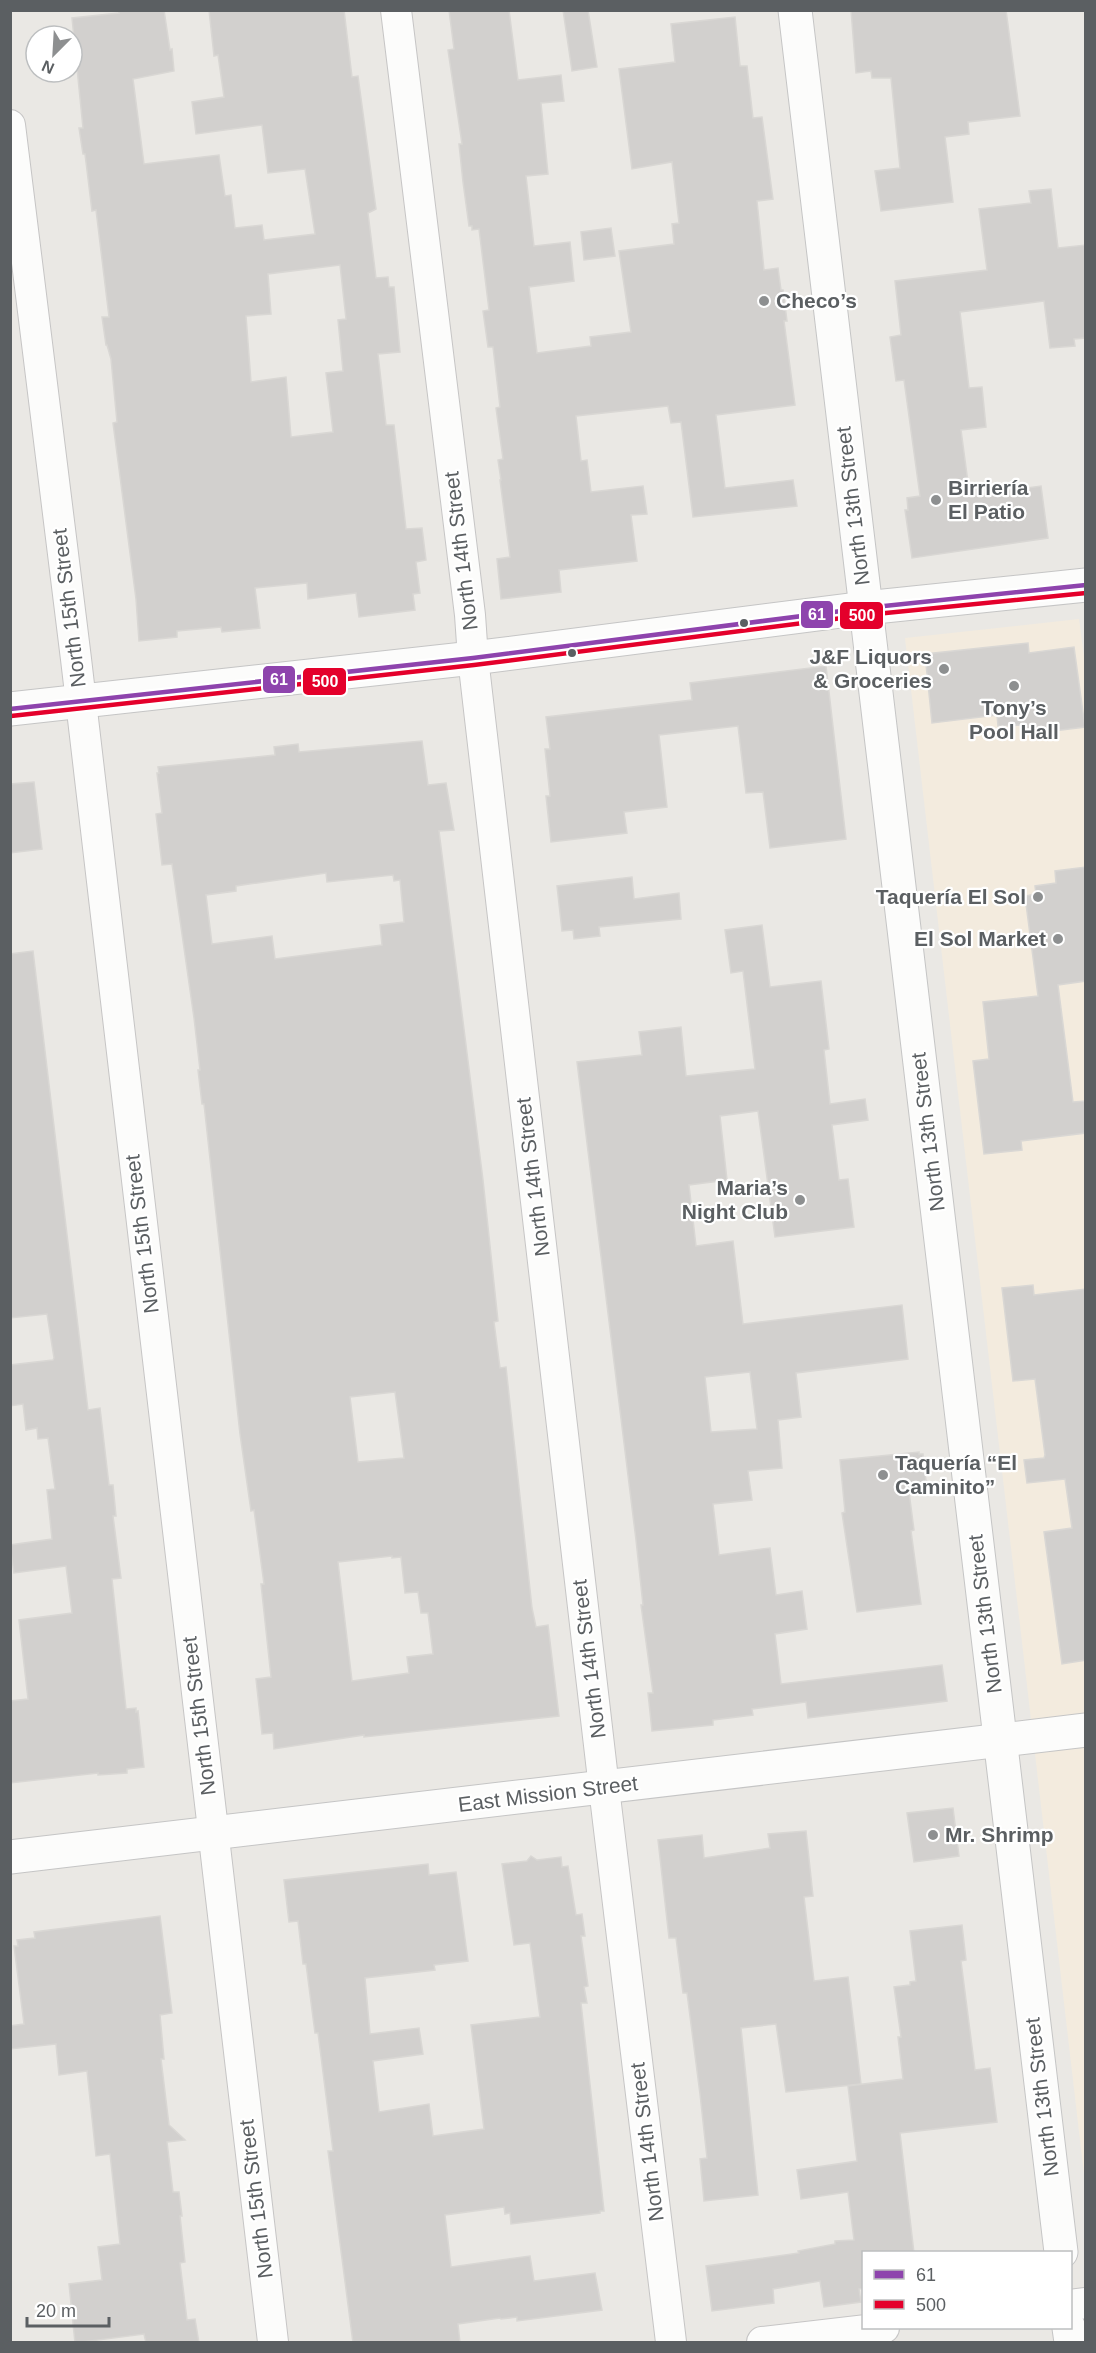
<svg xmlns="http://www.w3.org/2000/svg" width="1096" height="2353" font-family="Helvetica,sans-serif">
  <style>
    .commercial { fill: #f3ebde }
    .building { fill: #d2d0ce; stroke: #d9d7d4; stroke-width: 1.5; fill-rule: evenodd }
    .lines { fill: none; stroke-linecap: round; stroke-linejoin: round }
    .street-casing { stroke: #c6c5c5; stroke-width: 32 }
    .secondary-casing { stroke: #c5c5c5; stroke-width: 35 }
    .street { stroke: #fcfcfb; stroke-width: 30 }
    .secondary { stroke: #fcfcfb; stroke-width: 33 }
    .bus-1-casing { stroke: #fff; stroke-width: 9 }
    .bus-2-casing { stroke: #fff; stroke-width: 9 }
    .bus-1 { stroke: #8e44ad; stroke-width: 4.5 }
    .bus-2 { stroke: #e4002b; stroke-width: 4.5 }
    .poi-dot { fill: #8d8f90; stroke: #fff; stroke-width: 2 }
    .bus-dot { fill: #5b5f62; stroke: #fff; stroke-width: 2 }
    .labels { text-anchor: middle; stroke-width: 4.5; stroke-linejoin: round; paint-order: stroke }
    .poi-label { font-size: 21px; font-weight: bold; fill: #5b5f62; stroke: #fff; text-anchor: start }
    .street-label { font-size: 21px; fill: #5b5f62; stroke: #fff }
    .line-badge { stroke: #fff; stroke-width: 2 }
    .badge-label { font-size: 16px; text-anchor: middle; font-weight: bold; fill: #fff }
  </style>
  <rect width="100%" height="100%" fill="#eae8e4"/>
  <path class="commercial" d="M1079,619L1086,672L1085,2183L905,638Z"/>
  <g class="building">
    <path d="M118,10H164L170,50L172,49L174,71L133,79L144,164L219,155L225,196L231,195L235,228L262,225L264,240L315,234L305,169L268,173L262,125L196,134L192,102L224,97L218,55L214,56L209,10H344L352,77L358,76L376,209L368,213L376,278L388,277L389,287H394L400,352L378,354L386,425H394L406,529L422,528L426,560L416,562L420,593L413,594L415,610L359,617L356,593L308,599L307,583L255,588L260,628L222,632L221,627L177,631V637L139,641L136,599L113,423L117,422L111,359L107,345H106L102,317H109L96,210L92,211L85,154H83L79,128H83L72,18L119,13ZM340,265L346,319L338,320L343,371L326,373L333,432L291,437L286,377L251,382L246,316L271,314L268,274Z"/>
    <path d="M449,10H509L518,80L561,75L564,101L541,103L548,174L526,176L534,246L570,242L574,281L529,287L537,353L591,346L590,337L631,332L619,251L674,244L672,224L679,223L672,162L632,169L619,69L675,62L671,24L735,17L740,66H747L753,118L762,117L773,199L757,201L764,270L778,268L781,290H783L787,321H784L795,405L716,415L725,488L793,480L797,506L693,517L681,422L671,423L668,406L576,416L581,461L587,460L591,492L643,486L647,514L631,515L637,561L559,570L561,592L501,599L497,559L510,557L500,480H501L498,460L503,459L496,408L500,407L493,347H488L483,311L489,310L479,229L472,230V226H469L463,182L459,144H462L448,50L454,49Z"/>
    <path d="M563,10H588L597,67L572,71Z"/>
    <path d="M851,10H1006L1020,116L968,122L969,134L945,137L953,202L881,211L875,171L900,168L891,78H872L871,71L856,73Z"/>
    <path d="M1051,189L1058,248L1086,245V338L1074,339L1075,346L1050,348L1044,301L960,312L969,388L982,387L986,427L961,430L969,490L982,488L983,494L1041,486L1048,538L912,558L905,510H908L907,498L920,496L904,380L896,381L890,337L901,335L895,281L987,270L979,209L1031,203L1029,191Z"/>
    <path d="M611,228L615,256L584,260L581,232Z"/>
    <path d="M1028,643L1029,653L1074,647L1085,727L1022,735L1021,725L998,726L997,715L932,723L925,654Z"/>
    <path d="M826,666L846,839L770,848L763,792L746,793L738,726L659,735L667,807L624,812L627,833L551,842L546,796H550L545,749H550L546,717L692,700L690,683Z"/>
    <path d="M422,741L428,785L446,783L454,830L439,831L483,1180L498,1321L494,1322L500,1368L506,1367L532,1608L536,1627L548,1625L559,1716L364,1737V1735L274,1749L273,1733L262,1734L256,1679L271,1677L261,1584H264L254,1510L251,1511L240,1434L204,1104H202L198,1070H200L194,1018L172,864L162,865L156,814L162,813L157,773H159L158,767L275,755L274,747L298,744L299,752ZM326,873L327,882L393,875L394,881L400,880L404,922L380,925L382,945L275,959L272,936L212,944L206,895L236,891V886ZM395,1392L404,1458L358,1462L350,1397ZM392,1556V1558L401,1557L405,1593L418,1592L421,1613H428L433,1654L407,1657L409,1673L352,1681L338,1562Z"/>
    <path d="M34,782L42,849L10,853V784Z"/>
    <path d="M1086,867V981L1058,985L1073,1102L1086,1101V1133L1021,1141L1022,1150L984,1154L973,1061L989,1059L983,1002L1038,996L1025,896L1036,894L1035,886L1056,883L1055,871Z"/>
    <path d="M632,877L634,899L679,893L681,919L599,927L600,936L574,939L573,930L562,931L557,886Z"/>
    <path d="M762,925L770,987L821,981L829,1049L824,1050L830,1104L865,1099L868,1120L832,1125L839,1180L848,1179L854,1227L775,1237L758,1111L720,1116L727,1180L689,1185L696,1246L733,1241L743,1324L902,1305L908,1359L796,1373L801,1417L778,1420L782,1468L748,1471L752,1500L713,1504L719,1555L770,1548L776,1595L802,1591L807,1629L775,1634L781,1684L942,1665L947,1701L808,1718L806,1702L752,1709L753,1715L713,1720V1725L652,1731L648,1693H653L641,1605H643L636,1540L577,1062L642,1055L639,1032L681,1027L686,1076L755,1069L743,971L731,973L725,930ZM750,1372L757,1429L711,1432L705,1377Z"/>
    <path d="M33,951L88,1410L100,1408L109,1485H113L116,1516H113L121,1578L112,1579L126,1709L136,1708V1712L138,1711L144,1767L127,1769V1773L98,1775V1773L10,1783V1701L28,1699L19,1620L72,1613L66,1566L14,1573L10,1545L52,1539L47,1490L55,1489L48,1438L38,1439L37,1428L26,1430L23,1404L10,1406V1365L53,1360L54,1358L47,1314L10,1318V954Z"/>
    <path d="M1033,1285L1034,1295L1086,1289V1660L1062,1664L1044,1532L1072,1528L1065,1479L1027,1483L1024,1460L1044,1458L1045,1455L1035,1379L1013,1381L1002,1288Z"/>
    <path d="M919,1452V1454H923L927,1490L909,1492L914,1530L911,1531L921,1604L857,1612L842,1513L845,1512L840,1460Z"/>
    <path d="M953,1808L959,1856L914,1862L907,1813Z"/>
    <path d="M806,1831L813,1896L804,1897L814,1981L848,1977L861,2084L786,2092L776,2024L741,2028L758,2195L704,2201L700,2159L707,2158L700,2094L687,1993H683L676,1938H669L658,1840L702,1835L704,1858L770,1848L768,1834Z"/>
    <path d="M531,1856L537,1860L561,1857L562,1867L568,1866L576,1915L582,1914L585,1936H581L588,1986L584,1987L587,2003H581L604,2211H600V2213L511,2224L510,2213L505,2214L504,2207L445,2215L451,2267L530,2256L534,2281L595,2273L602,2310L517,2321V2317L501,2319L500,2318L458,2324L460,2343H353L328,2151H333L318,2033H315L306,1964H303L298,1921L289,1922L284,1880L428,1864L429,1875L456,1872L468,1961L434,1965L435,1970L365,1978L370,2034L419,2028L423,2054L373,2061L379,2112L429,2104L433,2136L484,2129L471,2025L540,2017L530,1943L514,1945L502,1864L527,1861Z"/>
    <path d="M160,1916L172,2013L160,2015L164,2059H161L169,2125L185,2140L167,2142L173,2192H179L182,2216H180L185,2262L180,2263L187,2320L195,2319L199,2343H146L144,2334L75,2343L69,2284L102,2280L98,2247L120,2244L110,2154L96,2156L87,2071L59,2075L56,2044L10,2049V2026L24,2024L14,1946H18L17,1940L35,1938L34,1932Z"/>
    <path d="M962,1925L966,1960L961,1961L975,2070L990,2068L997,2122L900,2133L914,2253H864V2288L859,2289L861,2302L824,2307L820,2281L773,2289L774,2303L712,2311L706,2266L799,2253L798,2251L835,2244V2241L854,2240L848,2192L801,2199L797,2170L857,2161L848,2086L903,2079L898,2037H901L894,1987L910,1985V1982L916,1981L910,1931Z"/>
  </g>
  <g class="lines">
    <g class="street-casing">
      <g id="street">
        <path d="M396,10L470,615L473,658L604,1788L671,2342"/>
        <path d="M10,125L76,659L273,2342"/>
        <path d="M1070,2305L1086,2303"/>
        <path d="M762,2342L884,2328"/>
      </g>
    </g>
    <g class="secondary-casing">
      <g id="secondary">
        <path d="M795,10L1061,2252"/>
        <path d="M10,709L473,658L865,608L1086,585"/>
        <path d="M10,1857L1086,1730"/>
        <path d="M1069,2328L1071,2342"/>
      </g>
    </g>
    <use href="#street" class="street"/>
    <use href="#secondary" class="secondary"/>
    <g class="bus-1-casing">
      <path id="bus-1" d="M10,709L473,658L865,608L1086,585"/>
    </g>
    <g class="bus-2-casing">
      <path id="bus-2" d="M11,716L474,665L866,615L1086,593"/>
    </g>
    <use href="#bus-1" class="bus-1"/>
    <use href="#bus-2" class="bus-2"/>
  </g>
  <g class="poi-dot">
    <circle cx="764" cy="301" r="6"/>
    <circle cx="936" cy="500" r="6"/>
    <circle cx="944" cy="669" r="6"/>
    <circle cx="1014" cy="686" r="6"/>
    <circle cx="1038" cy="897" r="6"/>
    <circle cx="1058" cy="939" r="6"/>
    <circle cx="800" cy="1200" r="6"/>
    <circle cx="883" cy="1475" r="6"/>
    <circle cx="933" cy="1835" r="6"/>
  </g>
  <g class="bus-dot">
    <circle cx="744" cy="623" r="5"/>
    <circle cx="572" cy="653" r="5"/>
  </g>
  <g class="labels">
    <g class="poi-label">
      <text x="776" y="308">Checo’s</text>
      <text x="948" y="495">Birriería<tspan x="948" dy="24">El Patio</tspan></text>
      <text x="932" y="664" text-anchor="end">J&amp;F Liquors<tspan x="932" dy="24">&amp; Groceries</tspan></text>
      <text x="1014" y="715" text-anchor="middle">Tony’s<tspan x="1014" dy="24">Pool Hall</tspan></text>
      <text x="1026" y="904" text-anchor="end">Taquería El Sol</text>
      <text x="1046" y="946" text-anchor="end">El Sol Market</text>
      <text x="788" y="1195" text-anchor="end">Maria’s<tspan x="788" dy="24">Night Club</tspan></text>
      <text x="895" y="1470">Taquería “El<tspan x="895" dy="24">Caminito”</tspan></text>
      <text x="945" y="1842">Mr. Shrimp</text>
    </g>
    <g class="street-label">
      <text transform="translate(853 506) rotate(-97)" y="7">North 13th Street</text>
      <text transform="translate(461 551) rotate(-97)" y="7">North 14th Street</text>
      <text transform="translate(69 608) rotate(-97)" y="7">North 15th Street</text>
      <text transform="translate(928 1132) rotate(-97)" y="7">North 13th Street</text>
      <text transform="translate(533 1177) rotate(-97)" y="7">North 14th Street</text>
      <text transform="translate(142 1234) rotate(-97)" y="7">North 15th Street</text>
      <text transform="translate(985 1614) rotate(-97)" y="7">North 13th Street</text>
      <text transform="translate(589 1659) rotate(-97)" y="7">North 14th Street</text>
      <text transform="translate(199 1716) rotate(-97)" y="7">North 15th Street</text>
      <text transform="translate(548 1794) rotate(-7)" y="7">East Mission Street</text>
      <text transform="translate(1042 2097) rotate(-97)" y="7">North 13th Street</text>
      <text transform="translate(647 2142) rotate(-97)" y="7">North 14th Street</text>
      <text transform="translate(256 2199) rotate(-97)" y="7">North 15th Street</text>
    </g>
  </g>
  <g class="line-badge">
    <rect x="800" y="600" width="34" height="29" rx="6" fill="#8e44ad"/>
    <rect x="839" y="601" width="45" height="29" rx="6" fill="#e4002b"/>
    <rect x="262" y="665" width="34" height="29" rx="6" fill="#8e44ad"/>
    <rect x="302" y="667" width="45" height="29" rx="6" fill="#e4002b"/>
  </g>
  <g class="badge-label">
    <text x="817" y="620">61</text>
    <text x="862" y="621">500</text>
    <text x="279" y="685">61</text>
    <text x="325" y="687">500</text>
  </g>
  <rect width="1096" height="2353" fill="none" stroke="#5b5f62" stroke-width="24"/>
  <rect x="862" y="2251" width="210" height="78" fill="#ffffff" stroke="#bdbfc0" stroke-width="1.5"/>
  <rect x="874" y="2270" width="30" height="9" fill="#8e44ad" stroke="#bdbfc0" stroke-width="1.5"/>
  <text x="916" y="2281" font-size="18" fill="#5b5f62">61</text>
  <rect x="874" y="2300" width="30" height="9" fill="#e4002b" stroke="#bdbfc0" stroke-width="1.5"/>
  <text x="916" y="2311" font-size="18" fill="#5b5f62">500</text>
  <g transform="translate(54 54) rotate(204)"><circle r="28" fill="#ffffff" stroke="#bdbfc0" stroke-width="1.5"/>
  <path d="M0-4.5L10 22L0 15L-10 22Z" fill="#8d8f90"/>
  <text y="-9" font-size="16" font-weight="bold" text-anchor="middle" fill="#5b5f62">N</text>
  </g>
  <path d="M27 2317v9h82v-9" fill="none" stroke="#5b5f62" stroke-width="3"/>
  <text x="36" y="2317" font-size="18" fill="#5b5f62" stroke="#ffffff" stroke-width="4.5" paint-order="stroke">20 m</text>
</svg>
